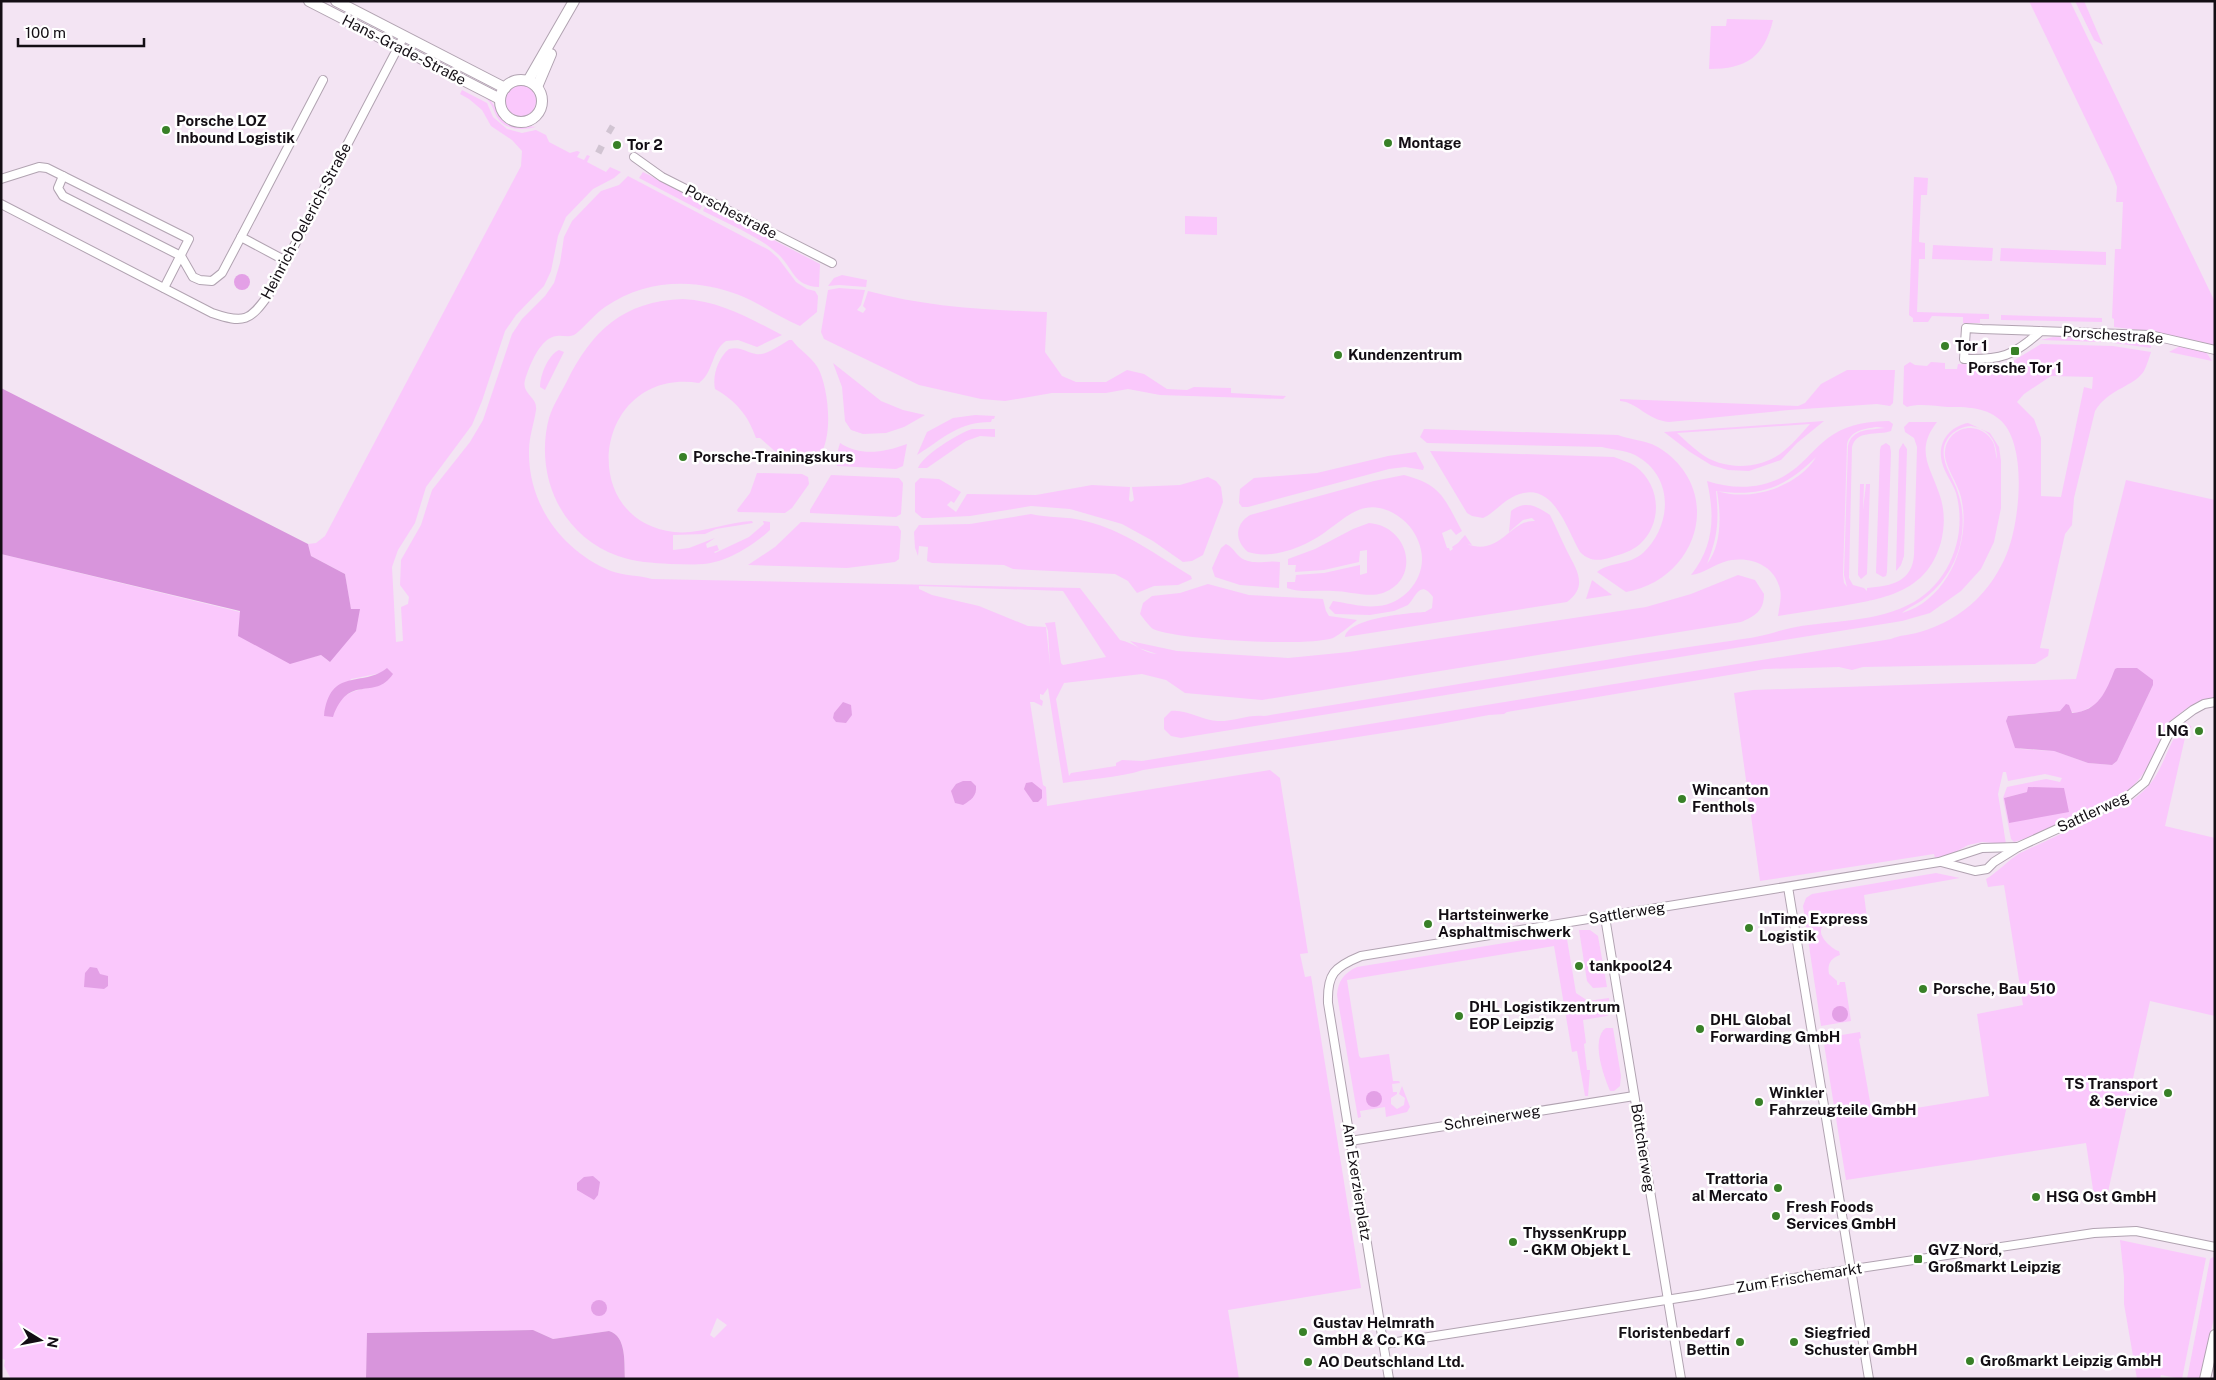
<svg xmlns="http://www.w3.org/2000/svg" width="2216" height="1380" font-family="'Public Sans',sans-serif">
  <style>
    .green { fill: #fac8fc; fill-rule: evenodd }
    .forest { fill: #d895dc }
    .water { fill: #e3a0e6 }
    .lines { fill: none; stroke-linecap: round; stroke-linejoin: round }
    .minor-tunnel { stroke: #d1c4d2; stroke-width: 8; stroke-dasharray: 8 4; stroke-linecap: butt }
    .minor-casing { stroke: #b1a3b1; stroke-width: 10 }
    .tertiary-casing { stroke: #b1a3b1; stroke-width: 12 }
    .minor { stroke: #fff; stroke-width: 8 }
    .tertiary { stroke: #fff; stroke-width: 10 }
    .poi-dot { fill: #388027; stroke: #fff; stroke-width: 2 }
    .labels { text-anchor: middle; stroke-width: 5; stroke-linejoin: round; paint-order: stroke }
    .street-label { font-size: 15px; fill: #130e14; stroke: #fff }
    .poi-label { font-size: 15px; font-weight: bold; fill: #130e14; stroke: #fff; text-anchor: start }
  </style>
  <rect width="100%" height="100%" fill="#f3e4f3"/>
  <g class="green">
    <path d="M2029,1H2070L2215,302V345L2156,332L2114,327V319L2112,318L2115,249H2121L2123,202H2116L2117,187L2113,176Z"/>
    <path d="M2075,1H2084L2103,45L2094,40Z"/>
    <path d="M1727,19L1773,20C1764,57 1747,69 1709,69L1711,26H1726Z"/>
    <circle cx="520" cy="101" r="16"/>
    <path d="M462,90L487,103L493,117L507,129L522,133L536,130L546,135L549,142L570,153L577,151L580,152L577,157L584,160L587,155L590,156L587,162L606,172L610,167L621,172L614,178L593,189L566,217L558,236L551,271L544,286L516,315L505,331L482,401L472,425L426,487L415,523L398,550L392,567L396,642L403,641L401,607L408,604L409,597L400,585L401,560L421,525L432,490L470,442L483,420L512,334L522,319L545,296L554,283L560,263L564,237L572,221L601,191L619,185L628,176L769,250L778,258L796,282L807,289L815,291L818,296L817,312L800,326C779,317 761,304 739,295C695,278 646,279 605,307C595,314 587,324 578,332C570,339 565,335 557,336C540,337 529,367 525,380C521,394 538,397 536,410C534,424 529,436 529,451C528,504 562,551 611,571C624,576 639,575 652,579L1080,588L1120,640C1133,642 1143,653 1157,654L1139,648L1130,641L1177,651L1288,658L1349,652L1646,607L1691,594L1738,575L1755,580L1764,594C1764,611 1755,616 1741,622L1262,700L1185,693L1166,680L1142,674L1064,683L1056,699L1069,776L1071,773L1116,766V763L1122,760L1142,761L1891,639C1899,635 1911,635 1920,632C1941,626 1960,615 1976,600C1989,587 2000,571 2007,553C2020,521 2028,442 1999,419C1985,407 1966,407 1948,407C1936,406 1918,403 1907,407L1903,404L1904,366L1910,362L1915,365L1927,366L1931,362L1945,363V369H1957L1958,364L1990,365L2000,363V367H2010V363L2041,344L2113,346L2151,352C2149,358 2147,365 2144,371C2134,387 2109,388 2095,411L2074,498L2072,525L2065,534L2040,648L2049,649L2048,656L2035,664L1863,667L1852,670L1839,667L1765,669L1507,712L1504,714L1489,715L1435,725L1143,770C1119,778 1088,779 1063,783L1048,688L1043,695L1040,694V699L1043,701L1042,706L1034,702H1030L1043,785L1046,787L1047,806L1270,770L1280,778L1308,953L1300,954L1305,977L1311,976L1361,1288L1228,1310L1239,1379H625C624,1364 627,1336 609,1331L553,1339L533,1330L368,1333L366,1379H11L4,1366L5,1360L1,1358V1268L3,1260H1V554L240,612L290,663L321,655L330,662L351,610L345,574L311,556L308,544L316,543L325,536L521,166L522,151L512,140L491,126L482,110L469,99L460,94ZM2051,376L2093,377L2092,389L2084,387L2061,497L2041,496V438L2034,419L2017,402L2024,394ZM919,586L1063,591L1106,657L1063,665L1061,663L1055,622L1045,623L1048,631L1050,665L1046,627L1028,626L979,606L932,595L919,589ZM381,673L374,687C359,689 349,691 338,702L351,679ZM717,1318L727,1325L714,1338L710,1335Z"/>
    <path d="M485,95C497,104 497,119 511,125C519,128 528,125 536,127C520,131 502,130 495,113C492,106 491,102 484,97Z"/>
    <path d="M643,172L703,203L700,210L639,178Z"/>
    <path d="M1914,177L1928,178L1927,195H1921L1919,242L1925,243V259H1919L1917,312L1989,314V319H1980V323H1963V317L1932,316L1928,322H1913V318L1909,315Z"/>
    <path d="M706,205L820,264L819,287C793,286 794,269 778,254C757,235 728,224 703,211Z"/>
    <path d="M1185,216L1217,217V235L1185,234Z"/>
    <path d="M1933,245L1993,248L1992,261L1932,259Z"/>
    <path d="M2001,248L2106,252V265L2000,261Z"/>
    <path d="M842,275L867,280L866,287L839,285L828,286L834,278Z"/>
    <path d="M839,288L865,290L861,305L857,310L863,313L866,309L863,306L868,291C926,307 987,310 1047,312L1045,352L1062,376L1076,382H1106L1127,370L1144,374L1167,389L1187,390L1194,387L1231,388V393L1286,396L1283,399L1160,395L1128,389L1106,393H1052L1005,401L981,399L919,385L824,339L821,332L828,290Z"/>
    <path d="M683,299C720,301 749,318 782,335L757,347L738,340L726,341C711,351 714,372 699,383C594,367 574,520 674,532C699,535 726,522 752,521L753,523L716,529L705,534L673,535V550L689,548L715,538L706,544L707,548L717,545L719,550L714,552L715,553L749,537L764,524L763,521L770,522V530C754,545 727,562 704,564C693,565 681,564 670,564C653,563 635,562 618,556C561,536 534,475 549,418C553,405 561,393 567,381C592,331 623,301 683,299Z"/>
    <path d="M2001,315L2102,318V322L2001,320Z"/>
    <path d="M2053,337L2101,338V342L2041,340Z"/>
    <path d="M2114,339L2151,340V348L2114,343Z"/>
    <path d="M789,340H792C799,350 811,356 818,368C830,390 837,458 806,466L778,454L760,438H756C748,415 736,401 715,389C712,375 719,357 729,349C741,346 745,352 756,354C766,356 780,345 789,340Z"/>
    <path d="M2180,346L2206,352L2212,361L2169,352Z"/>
    <path d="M559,350L564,352L545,390L540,387C540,375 548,355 559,350Z"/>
    <path d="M833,363L881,401L903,410L925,415L904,427L886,433L863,434L851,430L845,421L842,387Z"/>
    <path d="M1847,370H1895L1893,403L1890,406L1877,404L1789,410L1669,422C1647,420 1637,402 1620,401V399L1798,406L1805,403L1821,384Z"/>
    <path d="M975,415L995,416L994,419H992L991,422C958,422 944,438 917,455L927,432L953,418Z"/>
    <path d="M1824,421L1797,443L1781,460L1749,471L1728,470L1711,465L1690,452L1664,432ZM1810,424C1801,434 1791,446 1780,454C1757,470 1722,470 1700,453C1692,447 1685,440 1677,433Z"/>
    <path d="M1889,421L1893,424L1891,431C1877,436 1857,429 1852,447L1849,578L1853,585L1864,588L1867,591V588C1891,586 1912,582 1914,555L1917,447L1914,438L1905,432L1904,427L1909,422H1937C1915,450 1930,466 1939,493C1945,509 1945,526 1941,542C1927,592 1886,598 1842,606C1820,609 1799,613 1778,616C1779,607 1782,599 1780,589C1774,563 1746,555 1724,562C1713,565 1703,574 1691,575C1714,546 1715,516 1707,481C1738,491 1771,489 1797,467C1810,456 1819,443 1834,434C1850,424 1870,421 1889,421ZM1877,427L1885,428C1871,430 1852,428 1848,446L1844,575L1847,587L1844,583L1843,575L1847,444C1851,430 1864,429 1877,427ZM1816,457C1798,487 1750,502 1717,491C1721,514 1722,545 1707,564C1718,536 1719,521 1716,491C1760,497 1785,488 1816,457Z"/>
    <path d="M1968,423L1990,433L1999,447L2001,461V508L1994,542L1981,569L1961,591L1930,613L1902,621L1181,738L1171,736L1164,729V718L1171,711C1186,709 1201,720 1217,721C1232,722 1249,714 1264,716C1378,698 1492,678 1606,660C1645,653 1684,648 1723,642C1742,639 1762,637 1779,631C1820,619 1869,625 1908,605C1949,585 1968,536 1956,493C1952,481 1942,470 1941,457C1939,439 1952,426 1968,423ZM1971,426C1989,429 1997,441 1997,459C1995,454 1996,445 1991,439C1977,420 1948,427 1945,451C1943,464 1958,483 1961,497C1972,541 1948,600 1902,613C1906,609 1915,605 1921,601C1940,588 1954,568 1960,545C1963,531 1964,515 1960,500C1957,484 1946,471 1944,457C1941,440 1955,427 1971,426Z"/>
    <path d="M972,429H995V437L980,436L966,441L927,468H918C923,455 959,433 972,429Z"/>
    <path d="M1424,429L1618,435C1637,442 1650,439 1668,454C1724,500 1693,581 1626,592L1597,572C1609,562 1630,565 1643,553C1672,526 1675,476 1635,455C1624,450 1613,450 1602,447L1427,443L1420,437Z"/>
    <path d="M840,443C861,457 885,452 907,444L903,466L896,469L837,466L835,460Z"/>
    <path d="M1886,443L1890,446L1891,452L1887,572L1886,576L1883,577L1876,573L1880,450L1881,446Z"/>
    <path d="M1903,443L1907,449L1904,556L1901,565L1896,571L1899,450Z"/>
    <path d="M1430,451L1614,457C1621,460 1629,462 1635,466C1661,485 1663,523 1640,544C1632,551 1622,554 1612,557C1600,561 1590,562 1580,552C1566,528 1552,475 1511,498C1501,503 1494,513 1483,518L1472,516L1467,513Z"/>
    <path d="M1416,452L1424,467L1423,470L1405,467L1389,469L1248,507H1242L1239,503L1240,489L1254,478L1317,473L1388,456Z"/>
    <path d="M757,473L802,474L808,477L809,484L792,508L785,513L738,512L737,510L750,493Z"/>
    <path d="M831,475L899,478L903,483L901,514L896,517L810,513V510Z"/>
    <path d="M1404,475C1442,485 1444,498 1462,531L1456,535L1451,529L1442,533L1447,548H1449L1450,551L1453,549L1452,547L1458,543L1465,535L1472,545L1467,544C1500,557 1511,519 1535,521L1532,518L1523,520L1509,532L1511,511C1525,500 1537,506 1550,515C1556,527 1561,539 1567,551C1576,569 1589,586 1567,602L1345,637C1348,618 1409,613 1425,612L1432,608L1433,597C1420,579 1416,597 1408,605L1394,611L1370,615L1335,614L1329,608L1333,601C1347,603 1364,608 1378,606C1405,604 1427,577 1421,550C1418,536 1410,524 1398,516C1366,495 1348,516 1324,533C1304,547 1272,560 1248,552C1235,541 1234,525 1250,515L1374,481Z"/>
    <path d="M1208,477L1216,481L1221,487L1223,502L1203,555L1192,561L1183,562L1153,541L1122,524L1070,509L1031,506L970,516L929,518H922L915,512V483L920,478L939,479L961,492L954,503L951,501L947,505L956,512L967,494L1036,495L1092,485L1130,487L1129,500L1131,502L1134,500L1132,487L1180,485Z"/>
    <path d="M2126,480L2215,500V698C2153,708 2166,764 2124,793L2027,838L2014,842L2011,839L2003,798L2007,787L2046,779L2060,782L2062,778L2045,774L2008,781L2006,772H2003L1998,794L2006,844L1982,842L1968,845L1952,854L1935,858L1934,854L1760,881L1734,693L1753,690L2076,679ZM2153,685L2117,761L2112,765L2088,763L2054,751L2020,749L2008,716L2060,711L2079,713L2098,703L2108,687ZM2027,792L2009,822L2004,798Z"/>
    <path d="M1860,484H1864L1863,510L1866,484H1870L1867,574L1861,579L1858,575Z"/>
    <path d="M1031,514C1047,518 1067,516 1085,521C1126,531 1156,555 1191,576L1192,579L1178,585L1154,586L1137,593L1128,581L1115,574L1013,569L1004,565L932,563L927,561L928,547L919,546L918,556L915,548L914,532L919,525L970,524Z"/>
    <path d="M801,522L898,526L901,531L899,559L895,562L847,568L748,565L775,547Z"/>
    <path d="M1369,523C1409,526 1422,579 1383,593C1368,598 1349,591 1333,591C1319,590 1299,593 1287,588V582H1295L1296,575L1324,573L1360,565V575L1367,573V550L1360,551L1359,562L1324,570L1295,572L1296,565H1288V559L1315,549L1353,529Z"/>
    <path d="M1226,544C1235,548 1237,559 1248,561C1258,564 1271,560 1280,562L1279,588L1240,585L1215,577L1212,568L1221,548Z"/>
    <path d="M1592,580L1612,595L1586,599Z"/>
    <path d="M1208,584L1249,595L1323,599L1326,611L1329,616L1357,620C1354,623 1335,638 1333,638C1308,647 1177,640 1153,629C1149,626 1144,619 1140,614L1143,603L1152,596L1180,593Z"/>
    <path d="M2186,722L2192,727L2187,729L2165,826L2215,838V1016L2150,1001L2106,1201L2095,1203L2086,1143L1846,1180L1823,1038L1860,1032L1861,1038L1859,1039L1872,1113L1882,1116L1886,1113L1989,1096L1977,1014L2023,1005L2004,885L1988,887L1986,879C1998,872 2007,861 2020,853L2129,802C2142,794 2152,784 2159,770C2168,753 2172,736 2186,722Z"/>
    <path d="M1936,873L1960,878L1864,895L1867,918L1841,921L1835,916L1825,919C1824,923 1821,928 1821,931C1820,938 1833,950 1839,951L1840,955C1831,958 1827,964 1829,974L1837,981V985H1839L1840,982H1845L1851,1021L1821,1026L1803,906L1806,898L1812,894Z"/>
    <path d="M1579,930H1590L1598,936L1607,987L1593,988L1587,981Z"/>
    <path d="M1566,933L1576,993L1588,1001L1609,998L1611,1013L1607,1016L1583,1020L1586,1043L1584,1044L1587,1070H1590L1588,1096H1585L1577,1051L1572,1052L1554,946L1347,980L1359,1056L1361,1058L1389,1054L1393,1081H1399L1400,1083L1392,1084L1393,1092H1397V1094L1391,1098V1104L1397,1109L1404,1105L1405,1098L1399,1094L1402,1086L1410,1107L1407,1112L1386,1117L1385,1107L1360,1111L1361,1117L1358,1118L1337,995C1338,981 1344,973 1357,967Z"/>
    <path d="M1606,1028H1613L1621,1076L1620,1086L1614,1091H1610C1604,1077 1590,1039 1606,1028Z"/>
    <path d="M2120,1240L2206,1258L2182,1379L2161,1375L2160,1379H2137L2124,1304V1277Z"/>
    <path d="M2213,1257L2215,1258V1315L2199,1379H2187L2210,1259Z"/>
  </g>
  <g class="forest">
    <path d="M1,388L308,544L311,556L345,574L351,609H360L356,631L330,662L321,655L290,664L238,636L240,611L1,554Z"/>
    <path d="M533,1330L553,1339L609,1331C627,1336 624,1364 625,1379H366L367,1333Z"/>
  </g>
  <g class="water">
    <circle cx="242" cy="282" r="8"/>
    <path d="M387,668L393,674C374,702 349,672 333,717L324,716C330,666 363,688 387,668Z"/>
    <path d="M2117,668H2137L2153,680V685L2117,761L2112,765L2088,763L2054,751L2015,748L2006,721L2008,716L2060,711L2066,704L2069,705L2072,713C2099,711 2106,691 2115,669Z"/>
    <path d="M843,702L851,705L852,715L846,723L836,722L833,718L834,713Z"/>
    <path d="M963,781H971L976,786C977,796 971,800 963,805L955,803L951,791L956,784Z"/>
    <path d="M1032,782L1042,790V798L1038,802H1033L1024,789L1026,783Z"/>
    <path d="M2028,787L2064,788L2069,812L2009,823L2004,798L2027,792Z"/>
    <path d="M90,967L97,968L100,974L108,976V986L104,989L84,987L85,973Z"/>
    <circle cx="1840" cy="1014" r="8"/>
    <circle cx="1374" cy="1099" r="8"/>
    <path d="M593,1176L600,1182L598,1195L594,1200L577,1190V1183L584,1177Z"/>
    <circle cx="599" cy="1308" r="8"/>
  </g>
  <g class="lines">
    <g class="minor-tunnel">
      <path d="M608,128L613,131"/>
      <path d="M597,148L603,151"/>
    </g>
    <g class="minor-casing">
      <g id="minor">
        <path d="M634,157L662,177L832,263"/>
        <path d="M63,176L58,188L63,196L181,256L193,277L200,280L212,281L222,273L241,237"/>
        <path d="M1,179L39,167L47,168L189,239L164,288"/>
        <path d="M1,204L212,313C244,324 250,321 269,294L404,36"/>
        <path d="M286,261L241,237L323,80"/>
        <path d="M2041,331C2013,356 2002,360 1964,359L1966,328L1982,329L2150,335L2215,350"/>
        <path d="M1941,862L1975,871L1987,869L1994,862L2018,847L2127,797L2145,782L2173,725L2193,710L2204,704L2215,702"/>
        <path d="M1788,887L1869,1379"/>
        <path d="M1605,917L1681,1379"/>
        <path d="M1350,1141L1634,1096"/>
        <path d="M1384,1344L1698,1295L1800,1277L2094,1233L2136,1231L2215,1247"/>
        <path d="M1389,1379L1328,1003C1327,974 1334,967 1361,956L1939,862L1982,848L2018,847"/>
      </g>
    </g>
    <g class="tertiary-casing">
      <g id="tertiary">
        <path d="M309,1L500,99"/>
        <path d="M336,1L505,88"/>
        <circle cx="521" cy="101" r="21"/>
        <path d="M528,81L574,1"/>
        <path d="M537,87L551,54"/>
        <path d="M2205,1379L2215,1335"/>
      </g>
    </g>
    <use href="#minor" class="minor"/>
    <use href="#tertiary" class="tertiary"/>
  </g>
  <g class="poi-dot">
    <circle cx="166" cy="130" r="5"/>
    <circle cx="1388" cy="143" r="5"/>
    <circle cx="617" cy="145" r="5"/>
    <circle cx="1945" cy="346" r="5"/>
    <rect x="2010" y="346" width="10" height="10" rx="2.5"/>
    <circle cx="1338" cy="355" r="5"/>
    <circle cx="683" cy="457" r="5"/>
    <circle cx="2199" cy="731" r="5"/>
    <circle cx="1682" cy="799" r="5"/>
    <circle cx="1428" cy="924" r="5"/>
    <circle cx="1749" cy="928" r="5"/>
    <circle cx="1579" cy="966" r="5"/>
    <circle cx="1923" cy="989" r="5"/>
    <circle cx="1459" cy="1016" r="5"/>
    <circle cx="1700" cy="1029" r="5"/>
    <circle cx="2168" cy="1093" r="5"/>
    <circle cx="1759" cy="1102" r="5"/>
    <circle cx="1778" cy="1188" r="5"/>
    <circle cx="2036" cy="1197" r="5"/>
    <circle cx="1776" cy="1216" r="5"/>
    <circle cx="1513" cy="1242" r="5"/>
    <rect x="1913" y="1254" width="10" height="10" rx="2.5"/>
    <circle cx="1303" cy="1332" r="5"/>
    <circle cx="1740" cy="1342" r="5"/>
    <circle cx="1794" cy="1342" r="5"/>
    <circle cx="1970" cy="1361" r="5"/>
    <circle cx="1308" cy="1362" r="5"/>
  </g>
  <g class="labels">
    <g class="street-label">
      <text transform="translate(404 50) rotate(27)" y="5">Hans-Grade-Straße</text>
      <text transform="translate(731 212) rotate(27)" y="5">Porschestraße</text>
      <text transform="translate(306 221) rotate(-62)" y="5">Heinrich-Oelerich-Straße</text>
      <text transform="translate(2113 335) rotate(4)" y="5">Porschestraße</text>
      <text transform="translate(2093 812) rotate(-25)" y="5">Sattlerweg</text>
      <text transform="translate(1627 913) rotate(-9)" y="5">Sattlerweg</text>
      <text transform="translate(1492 1118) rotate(-9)" y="5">Schreinerweg</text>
      <text transform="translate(1643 1148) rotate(81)" y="5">Böttcherweg</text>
      <text transform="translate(1357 1182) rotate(81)" y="5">Am Exerzierplatz</text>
      <text transform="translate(1799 1278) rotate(-9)" y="5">Zum Frischemarkt</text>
    </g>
    <g class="poi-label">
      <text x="176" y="126">Porsche LOZ<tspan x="176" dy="17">Inbound Logistik</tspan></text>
      <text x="1398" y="148">Montage</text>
      <text x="627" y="150">Tor 2</text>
      <text x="1955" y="351">Tor 1</text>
      <text x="1348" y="360">Kundenzentrum</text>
      <text x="2015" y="373" text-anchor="middle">Porsche Tor 1</text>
      <text x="693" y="462">Porsche-Trainingskurs</text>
      <text x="2189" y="736" text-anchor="end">LNG</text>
      <text x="1692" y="795">Wincanton<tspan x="1692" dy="17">Fenthols</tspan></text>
      <text x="1438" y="920">Hartsteinwerke<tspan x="1438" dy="17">Asphaltmischwerk</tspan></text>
      <text x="1759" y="924">InTime Express<tspan x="1759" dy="17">Logistik</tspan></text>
      <text x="1589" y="971">tankpool24</text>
      <text x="1933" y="994">Porsche, Bau 510</text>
      <text x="1469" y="1012">DHL Logistikzentrum<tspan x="1469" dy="17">EOP Leipzig</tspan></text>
      <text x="1710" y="1025">DHL Global<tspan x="1710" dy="17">Forwarding GmbH</tspan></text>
      <text x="2158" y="1089" text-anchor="end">TS Transport<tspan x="2158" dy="17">&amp; Service</tspan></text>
      <text x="1769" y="1098">Winkler<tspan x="1769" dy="17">Fahrzeugteile GmbH</tspan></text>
      <text x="1768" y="1184" text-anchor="end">Trattoria<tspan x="1768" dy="17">al Mercato</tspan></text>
      <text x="2046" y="1202">HSG Ost GmbH</text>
      <text x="1786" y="1212">Fresh Foods<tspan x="1786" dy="17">Services GmbH</tspan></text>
      <text x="1523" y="1238">ThyssenKrupp<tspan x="1523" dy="17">- GKM Objekt L</tspan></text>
      <text x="1928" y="1255">GVZ Nord,<tspan x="1928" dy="17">Großmarkt Leipzig</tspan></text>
      <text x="1313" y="1328">Gustav Helmrath<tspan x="1313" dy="17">GmbH &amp; Co. KG</tspan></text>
      <text x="1730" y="1338" text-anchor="end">Floristenbedarf<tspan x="1730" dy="17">Bettin</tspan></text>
      <text x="1804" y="1338">Siegfried<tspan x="1804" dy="17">Schuster GmbH</tspan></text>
      <text x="1980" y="1366">Großmarkt Leipzig GmbH</text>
      <text x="1318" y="1367">AO Deutschland Ltd.</text>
    </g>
  </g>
  <rect width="2216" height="1380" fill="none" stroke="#130e14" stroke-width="5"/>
  <g transform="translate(40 1340) rotate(100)" stroke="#ffffff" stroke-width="4" paint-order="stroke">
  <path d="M0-4L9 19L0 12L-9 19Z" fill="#130e14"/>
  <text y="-8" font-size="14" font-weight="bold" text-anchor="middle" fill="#130e14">N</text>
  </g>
  <path d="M18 38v8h126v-8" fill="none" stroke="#130e14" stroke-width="2.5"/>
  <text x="25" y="38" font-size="15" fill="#130e14" stroke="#ffffff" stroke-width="4" paint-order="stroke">100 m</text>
</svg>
